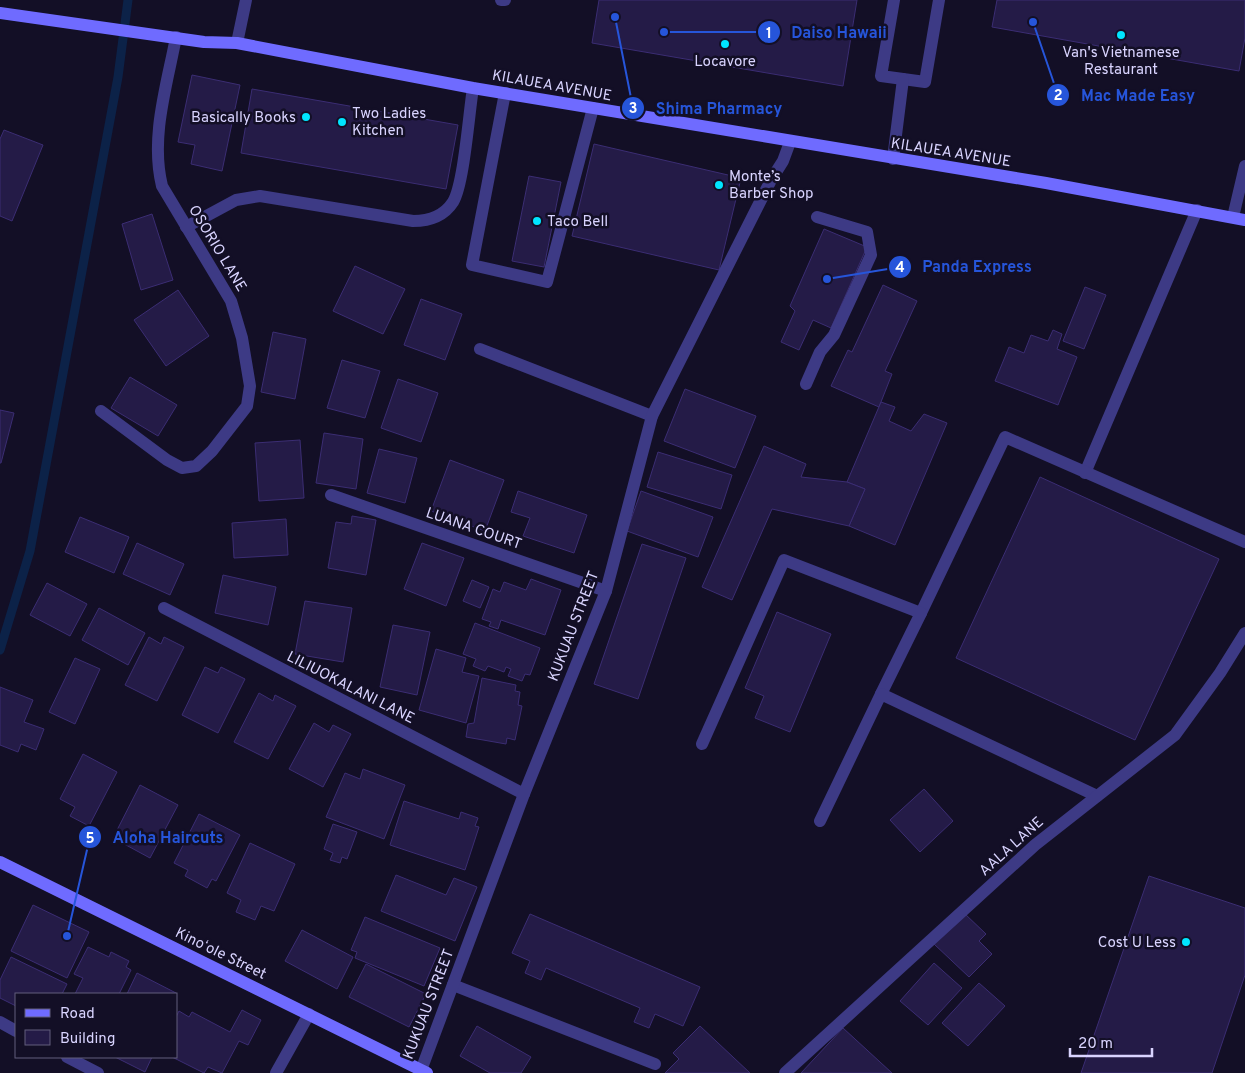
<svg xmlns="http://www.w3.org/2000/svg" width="1245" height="1073" font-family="Overpass,sans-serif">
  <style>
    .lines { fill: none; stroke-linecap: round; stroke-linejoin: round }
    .stream { stroke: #0c2248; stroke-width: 9 }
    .building { fill: #241b47; stroke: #3b2d73 }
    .lane { stroke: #3d3a85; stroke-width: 12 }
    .street { stroke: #3d3a85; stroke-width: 12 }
    .secondary { stroke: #6f6bff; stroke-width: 12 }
    .poi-dot { fill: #00e5ff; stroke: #130f26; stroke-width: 2 }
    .labels { text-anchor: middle; stroke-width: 5; stroke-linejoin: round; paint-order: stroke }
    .poi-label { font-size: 15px; fill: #d9d4ff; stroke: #130f26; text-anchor: start }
    .street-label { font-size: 15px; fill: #d9d4ff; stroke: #130f26 }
    .leader { fill: none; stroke: #2655da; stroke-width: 2 }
    .callout-dot { fill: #2655da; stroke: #130f26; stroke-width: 2 }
    .mark-label { font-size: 15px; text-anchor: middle; font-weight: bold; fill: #fff }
    .callout-label { font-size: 16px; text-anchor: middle; font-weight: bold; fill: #2655da; stroke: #130f26; stroke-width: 5; stroke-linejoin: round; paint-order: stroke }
  </style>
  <rect width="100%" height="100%" fill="#130f26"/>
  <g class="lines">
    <path class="stream" d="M0,650L30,551L118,77L128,0"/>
  </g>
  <g class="building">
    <path d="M599,0H857L843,86L592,43Z"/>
    <path d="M997,0H1245V38L1239,71L992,27Z"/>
    <path d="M192,75L240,85L222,171L191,164L195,145L178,142Z"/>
    <path d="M252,89L458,125L446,189L241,153Z"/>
    <path d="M4,130L43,145L12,221L0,216V139Z"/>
    <path d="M594,144L741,178L719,270L572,236Z"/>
    <path d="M529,176L561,182L544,267L512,261Z"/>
    <path d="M152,214L173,280L141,290L122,224Z"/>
    <path d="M824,229L867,247L831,328L813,320L799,350L781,342L795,311L790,306Z"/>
    <path d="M355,266L405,289L383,334L333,311Z"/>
    <path d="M883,285L917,301L885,371L892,374L879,407L831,386L848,350L852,352Z"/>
    <path d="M1085,287L1106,295L1084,349L1063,341Z"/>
    <path d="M178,290L209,336L166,366L134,320Z"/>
    <path d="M421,299L462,314L445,360L404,345Z"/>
    <path d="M1053,330L1062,334L1057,349L1077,357L1058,405L995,381L1009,347L1024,353L1031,335L1048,341Z"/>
    <path d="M273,332L306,339L295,399L261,392Z"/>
    <path d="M342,360L380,371L365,418L327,408Z"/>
    <path d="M130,377L177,405L158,436L111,408Z"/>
    <path d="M398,379L438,393L421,442L381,428Z"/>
    <path d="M685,389L756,416L735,468L664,441Z"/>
    <path d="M881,402L895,407L889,421L911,431L924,414L947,423L895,545L849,526L865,489L847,482Z"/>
    <path d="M0,410L14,413L1,463H0Z"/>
    <path d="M324,433L363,439L356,489L316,483Z"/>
    <path d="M300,440L304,498L259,501L255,443Z"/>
    <path d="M764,446L806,464L801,477L847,482L865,489L849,526L772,509L732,600L702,587Z"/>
    <path d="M379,449L417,458L405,503L367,493Z"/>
    <path d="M658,452L732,475L721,509L647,487Z"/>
    <path d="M450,460L504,480L485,531L431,511Z"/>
    <path d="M1040,477L1219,559L1135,740L956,658Z"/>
    <path d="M518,491L587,515L574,553L523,536L530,518L511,512Z"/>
    <path d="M641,491L713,517L698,557L627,531Z"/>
    <path d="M352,516L376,520L366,575L328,568L336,522L351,524Z"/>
    <path d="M80,517L129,537L114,573L65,552Z"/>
    <path d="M286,519L288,555L234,558L232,523Z"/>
    <path d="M137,543L184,564L170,595L123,574Z"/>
    <path d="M422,543L464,558L446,606L404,589Z"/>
    <path d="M642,544L686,558L638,699L594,684Z"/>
    <path d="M223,575L276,587L268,625L215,613Z"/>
    <path d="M531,579L561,590L545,635L501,620L498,629L489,626L491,622L482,619L493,589L500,592L504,582L526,590Z"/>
    <path d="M472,580L489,587L480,608L463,601Z"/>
    <path d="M47,583L87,604L70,636L30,615Z"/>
    <path d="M305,601L352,608L343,662L295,654Z"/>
    <path d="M99,608L145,633L128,665L82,640Z"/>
    <path d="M777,612L831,634L790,732L755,718L764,696L745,688Z"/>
    <path d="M475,623L540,648L530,675L525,674L522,681L508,676L511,669L506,667L504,672L488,666L485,671L473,666L476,659L463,654Z"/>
    <path d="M393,625L430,632L417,695L380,687Z"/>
    <path d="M149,637L161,644L164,637L184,647L157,701L125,685Z"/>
    <path d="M436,649L466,658L462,672L479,676L466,723L419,710Z"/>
    <path d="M75,658L100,669L75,724L49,712Z"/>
    <path d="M205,667L218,673L221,667L245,679L218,733L182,715Z"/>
    <path d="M482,678L516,685L515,691L520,692L518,705L522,706L515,740L507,738L506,744L466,737L468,724L474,723Z"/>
    <path d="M0,687L33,700L24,722L44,729L36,750L21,744L18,752L0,745Z"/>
    <path d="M259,693L273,701L275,695L296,706L268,759L234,742Z"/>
    <path d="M314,723L329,732L333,725L351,734L323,787L289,769Z"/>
    <path d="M83,754L117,772L89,826L70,816L75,807L60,799Z"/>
    <path d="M363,769L405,785L384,839L326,817L345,773L360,779Z"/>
    <path d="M140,785L178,805L150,858L113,838Z"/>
    <path d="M924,789L953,821L920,852L890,820Z"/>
    <path d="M404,801L459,819L461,812L478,818L475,826L479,827L465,870L390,845Z"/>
    <path d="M199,814L240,835L216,881L212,879L207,888L185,876L188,870L174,863Z"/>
    <path d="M333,824L357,832L347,859L342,857L340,863L330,860L333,853L324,849Z"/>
    <path d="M250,843L295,864L274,911L261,906L255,920L236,912L241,900L227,893Z"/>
    <path d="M396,875L446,895L454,878L477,887L455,941L381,911Z"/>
    <path d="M1149,876L1245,908V975L1212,1073H1081Z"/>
    <path d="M33,905L89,932L67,978L11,951Z"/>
    <path d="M964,913L986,934L979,941L992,954L969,977L934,944Z"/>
    <path d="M530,914L700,987L683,1026L655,1014L649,1028L634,1022L640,1008L546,968L541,980L525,973L530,961L512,953Z"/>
    <path d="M365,917L440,948L424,986L355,958L357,952L351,950Z"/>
    <path d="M302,930L353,957L337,989L285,961Z"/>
    <path d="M88,947L109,957L111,952L129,961L126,967L131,970L119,994H75L83,978L74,974Z"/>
    <path d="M11,957L67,984L62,994H16V1006L0,998V980Z"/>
    <path d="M934,963L962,988L928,1025L900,1001Z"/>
    <path d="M366,964L426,994L409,1027L349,997Z"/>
    <path d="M137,973L176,993V994H127Z"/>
    <path d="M979,983L1005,1006L968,1046L942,1023Z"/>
    <path d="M242,1010L261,1020L248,1045L239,1041L222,1073L208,1067L204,1073L172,1057H176V1017L179,1011L189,1017L192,1012L230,1032Z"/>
    <path d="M477,1026L531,1057L521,1073H490L460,1056Z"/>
    <path d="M700,1026L750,1073H665L679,1059L673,1053Z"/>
    <path d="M843,1028L892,1073H801Z"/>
    <path d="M115,1057H152L145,1072Z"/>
  </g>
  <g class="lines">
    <g class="lane">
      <path d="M501,0H505"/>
      <path d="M894,0L881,76L925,82L939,0"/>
      <path d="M237,43L246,0"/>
      <path d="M505,93L472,265L547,282L593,108"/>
      <path d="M893,159L903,79"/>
      <path d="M1233,217L1245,166"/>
      <path d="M186,227L236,200L260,196L413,221C429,221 444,216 453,202C464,184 469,112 473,88"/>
      <path d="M480,349L652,416"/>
      <path d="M806,384L820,352L834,335L871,255L867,232L817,217"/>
      <path d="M101,411L167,460L182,468L196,466L212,451L247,406L250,386L242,338L231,301L162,186C150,137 167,85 176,37"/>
      <path d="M1085,473L1197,210"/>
      <path d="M921,613L1005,437L1245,542"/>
      <path d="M702,744L784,560L921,613L881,694"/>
      <path d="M820,821L881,694L1097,796"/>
      <path d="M453,985L655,1064"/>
      <path d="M0,1022L16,1031"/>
      <path d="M67,1057L98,1073"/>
      <path d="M276,1073L309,1014"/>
      <path d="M785,1073L1035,845L1175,735L1220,673L1245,633"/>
    </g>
    <g class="street">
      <path d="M331,495L606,591"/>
      <path d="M164,608L524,794"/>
      <path d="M420,1073L524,794L606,591L652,416L771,180L783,161L790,142"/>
    </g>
    <g class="secondary">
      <path d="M0,13L204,42L237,43L473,88L1046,183L1245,220"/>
      <path d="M0,862L427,1073"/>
    </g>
  </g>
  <g class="poi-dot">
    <circle cx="1121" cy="35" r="5"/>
    <circle cx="725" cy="44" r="5"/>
    <circle cx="306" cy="117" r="5"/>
    <circle cx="342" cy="122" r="5"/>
    <circle cx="719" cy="185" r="5"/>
    <circle cx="537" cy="221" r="5"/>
    <circle cx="1186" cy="942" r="5"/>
  </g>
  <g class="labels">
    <g class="poi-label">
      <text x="1121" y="57" text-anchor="middle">Van's Vietnamese<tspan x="1121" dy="17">Restaurant</tspan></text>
      <text x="725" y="66" text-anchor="middle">Locavore</text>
      <text x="352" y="118">Two Ladies<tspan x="352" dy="17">Kitchen</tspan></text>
      <text x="296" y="122" text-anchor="end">Basically Books</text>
      <text x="729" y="181">Monte’s<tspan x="729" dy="17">Barber Shop</tspan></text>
      <text x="547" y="226">Taco Bell</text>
      <text x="1176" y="947" text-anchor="end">Cost U Less</text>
    </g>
    <g class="street-label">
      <text transform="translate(552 85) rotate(10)" y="5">KILAUEA AVENUE</text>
      <text transform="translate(951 152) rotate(9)" y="5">KILAUEA AVENUE</text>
      <text transform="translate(218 248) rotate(59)" y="5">OSORIO LANE</text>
      <text transform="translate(474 528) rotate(19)" y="5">LUANA COURT</text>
      <text transform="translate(573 626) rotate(-69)" y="5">KUKUAU STREET</text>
      <text transform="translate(351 687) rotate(27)" y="5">LILIUOKALANI LANE</text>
      <text transform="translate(1011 846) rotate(-42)" y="5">AALA LANE</text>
      <text transform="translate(221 953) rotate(26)" y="5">Kinoʻole Street</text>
      <text transform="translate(428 1004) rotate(-69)" y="5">KUKUAU STREET</text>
    </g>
  </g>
  <path class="leader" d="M664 32L769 32M1033 22L1058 95M615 17L633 108M827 279L900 267M67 936L90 837"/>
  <g class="callout-dot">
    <circle cx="664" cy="32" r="5"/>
    <circle cx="1033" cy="22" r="5"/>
    <circle cx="615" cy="17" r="5"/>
    <circle cx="827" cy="279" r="5"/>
    <circle cx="67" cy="936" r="5"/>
    <circle cx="769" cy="32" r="12"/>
    <circle cx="1058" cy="95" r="12"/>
    <circle cx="633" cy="108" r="12"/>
    <circle cx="900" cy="267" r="12"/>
    <circle cx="90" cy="837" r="12"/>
  </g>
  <g class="mark-label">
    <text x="769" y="38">1</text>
    <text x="1058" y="100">2</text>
    <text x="633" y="113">3</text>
    <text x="900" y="272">4</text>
    <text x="90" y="843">5</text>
  </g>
  <g class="callout-label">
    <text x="839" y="38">Daiso Hawaii</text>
    <text x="1138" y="101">Mac Made Easy</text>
    <text x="719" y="114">Shima Pharmacy</text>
    <text x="977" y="272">Panda Express</text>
    <text x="168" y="843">Aloha Haircuts</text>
  </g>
  <rect x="15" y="993" width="162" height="65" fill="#130f26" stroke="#625e7d"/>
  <rect x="25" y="1009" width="25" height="8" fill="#6f6bff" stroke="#625e7d"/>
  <text x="60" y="1018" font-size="15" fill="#d9d4ff">Road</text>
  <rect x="25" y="1030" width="25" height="15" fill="#241b47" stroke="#625e7d"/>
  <text x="60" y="1043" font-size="15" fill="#d9d4ff">Building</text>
  <path d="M1070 1048v8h82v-8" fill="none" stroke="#d9d4ff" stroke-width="2.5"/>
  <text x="1078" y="1048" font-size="15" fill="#d9d4ff" stroke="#130f26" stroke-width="4" paint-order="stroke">20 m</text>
</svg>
